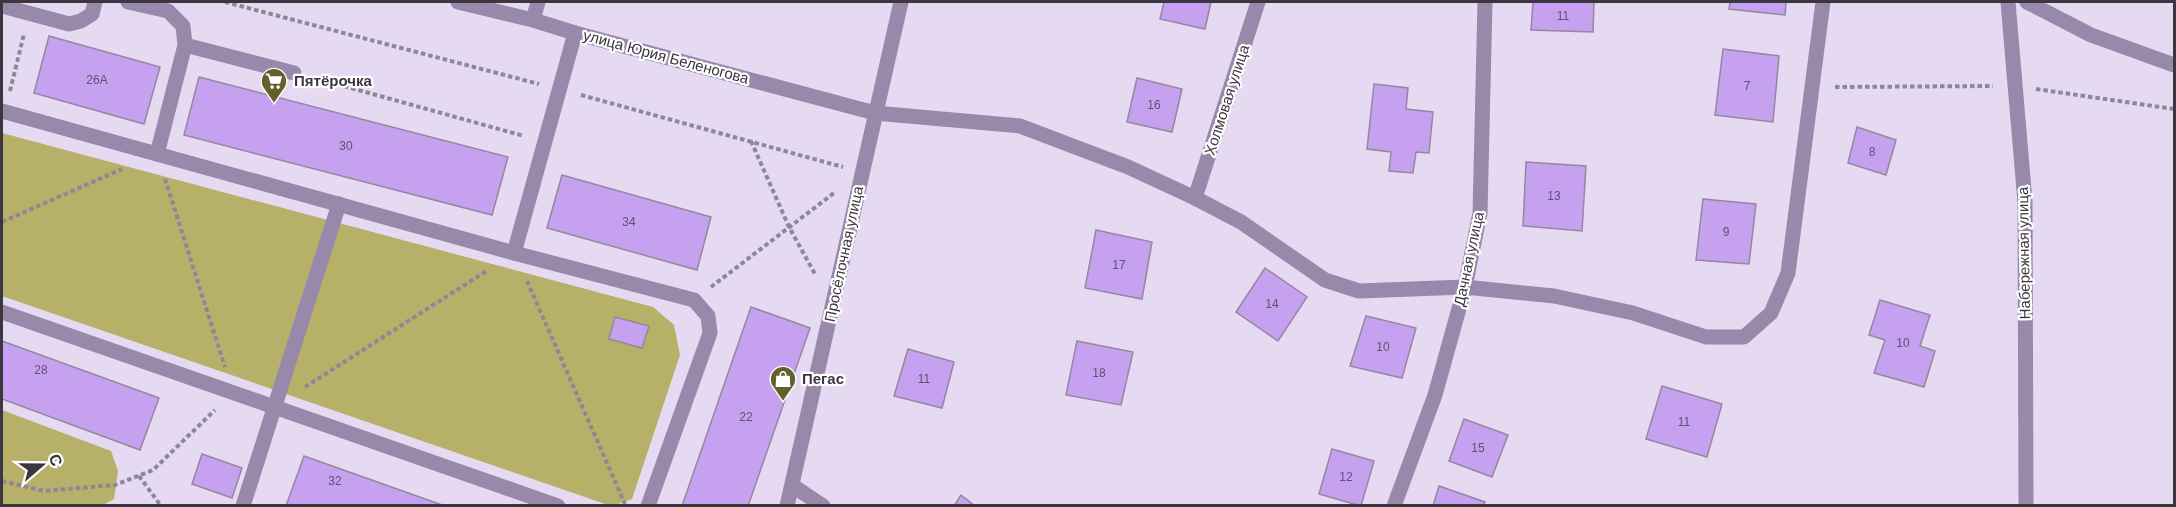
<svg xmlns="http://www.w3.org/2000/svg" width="2176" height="507" font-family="Helvetica,sans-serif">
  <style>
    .green { fill: #b6b069 }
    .building { fill: #c6a1f0; stroke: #92889f; stroke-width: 1.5 }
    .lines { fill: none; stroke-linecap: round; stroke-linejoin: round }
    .path { stroke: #8e8798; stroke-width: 4; stroke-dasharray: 4.5 3; stroke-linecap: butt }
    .minor { stroke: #9889ab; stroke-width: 15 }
    .labels { text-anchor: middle; stroke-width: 4.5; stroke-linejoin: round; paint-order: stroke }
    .number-label { font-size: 12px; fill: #5e526d }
    .street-label { font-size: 15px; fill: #3b3741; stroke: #fff }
    .poi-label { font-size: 15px; font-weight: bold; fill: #3b3741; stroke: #fff; text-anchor: start }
  </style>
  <rect width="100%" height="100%" fill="#e5daf2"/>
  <g class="green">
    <path d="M2,133L653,307L674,325L680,355L632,499L615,505H608L2,296Z"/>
    <path d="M2,410L111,451L118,471L114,499L103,505H2Z"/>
  </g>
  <g class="building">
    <path d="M1164,2H1211L1205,29L1160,19Z"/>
    <path d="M1533,2H1594L1593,32L1531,30Z"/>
    <path d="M1730,2H1786L1785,15L1729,9Z"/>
    <path d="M49,36L160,67L144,124L34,93Z"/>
    <path d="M1723,49L1779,56L1773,122L1715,115Z"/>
    <path d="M199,77L508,157L492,215L184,135Z"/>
    <path d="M1137,78L1182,89L1172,132L1127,122Z"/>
    <path d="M1374,84L1408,88L1406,109L1433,112L1429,153L1416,152L1413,173L1389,171L1391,152L1367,149Z"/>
    <path d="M1857,127L1896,140L1886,175L1848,163Z"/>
    <path d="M1526,162L1586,166L1582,231L1523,226Z"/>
    <path d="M562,175L711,217L697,270L547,228Z"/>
    <path d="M1703,199L1756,204L1749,264L1696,260Z"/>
    <path d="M1096,230L1152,242L1142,299L1085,288Z"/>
    <path d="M1265,268L1307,297L1278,341L1236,312Z"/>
    <path d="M1880,300L1930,315L1920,346L1935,351L1924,387L1874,373L1885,340L1869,335Z"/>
    <path d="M751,307L810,328L748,506H682Z"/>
    <path d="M1366,316L1416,328L1402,378L1350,366Z"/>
    <path d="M615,317L649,326L642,348L609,339Z"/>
    <path d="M2,341L159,398L140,450L2,399Z"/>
    <path d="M1077,341L1133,352L1121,405L1066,395Z"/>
    <path d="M908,349L954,362L942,408L894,396Z"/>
    <path d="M1662,386L1722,404L1707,457L1646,439Z"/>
    <path d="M1464,419L1508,435L1492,477L1449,461Z"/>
    <path d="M1332,449L1374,461L1361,506L1319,494Z"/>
    <path d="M202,454L242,468L232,498L192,484Z"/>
    <path d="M304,456L445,506H286Z"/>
    <path d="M1439,486L1485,502L1483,506H1433Z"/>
    <path d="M961,495L975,506H954Z"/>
  </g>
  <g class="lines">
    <g class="path">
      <path d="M225,2L539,84"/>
      <path d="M315,78L524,136"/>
      <path d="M1835,87L1993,86"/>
      <path d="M2036,89L2174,109"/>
      <path d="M10,91L24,34"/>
      <path d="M581,95L843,167"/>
      <path d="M751,141L789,227L815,274"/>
      <path d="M165,179L225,367"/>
      <path d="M2,222L122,169"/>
      <path d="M527,281L625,504"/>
      <path d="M711,287L834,193"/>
      <path d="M305,387L488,270"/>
      <path d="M139,476L161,506"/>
      <path d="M2,481L44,491L115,485L153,470L215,410"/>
    </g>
    <g class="minor">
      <path d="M128,2L168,11L183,26L185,45L157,154"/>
      <path d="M458,2L533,20L575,33L875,113L1020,126L1128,167L1195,198L1241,222L1325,280L1359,291L1465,287L1554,296L1633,313L1706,337H1744L1771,313L1788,273L1823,2"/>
      <path d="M2008,2L2025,202L2026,506"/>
      <path d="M2027,2L2091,35L2174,65"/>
      <path d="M2,6L69,24L81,21L92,14L95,2"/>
      <path d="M533,20L538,2"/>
      <path d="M185,45L294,73"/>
      <path d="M2,111L514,253L694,300L708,316L710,333L648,506"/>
      <path d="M1195,198L1258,2"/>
      <path d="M514,253L575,33"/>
      <path d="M2,312L558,506"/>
      <path d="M793,486L823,506"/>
      <path d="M243,506L339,204"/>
      <path d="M787,506L901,2"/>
      <path d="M1394,506L1435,395L1465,287L1480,213L1485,2"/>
    </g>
  </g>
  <defs>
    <g id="supermarket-pin" transform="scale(1.35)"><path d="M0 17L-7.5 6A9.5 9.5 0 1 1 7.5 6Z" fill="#64602c" stroke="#fff"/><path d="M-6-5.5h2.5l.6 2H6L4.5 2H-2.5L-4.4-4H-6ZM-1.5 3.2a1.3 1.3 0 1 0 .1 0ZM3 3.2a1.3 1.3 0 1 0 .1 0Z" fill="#fff"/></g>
    <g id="shop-pin" transform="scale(1.35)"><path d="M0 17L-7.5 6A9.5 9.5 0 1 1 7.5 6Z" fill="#64602c" stroke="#fff"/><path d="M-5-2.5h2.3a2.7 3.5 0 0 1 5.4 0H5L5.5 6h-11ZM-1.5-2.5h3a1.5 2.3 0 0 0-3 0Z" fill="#fff"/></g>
  </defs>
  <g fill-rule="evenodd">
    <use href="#supermarket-pin" x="274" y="81"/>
    <use href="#shop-pin" x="783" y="379"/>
  </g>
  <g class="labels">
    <g class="number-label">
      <text x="1563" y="20">11</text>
      <text x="97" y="84">26А</text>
      <text x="1747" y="90">7</text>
      <text x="1154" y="109">16</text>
      <text x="346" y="150">30</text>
      <text x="1872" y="156">8</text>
      <text x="1554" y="200">13</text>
      <text x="629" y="226">34</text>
      <text x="1726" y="236">9</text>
      <text x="1119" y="269">17</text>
      <text x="1272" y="308">14</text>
      <text x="1903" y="347">10</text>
      <text x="1383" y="351">10</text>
      <text x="41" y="374">28</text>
      <text x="1099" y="377">18</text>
      <text x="924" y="383">11</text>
      <text x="746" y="421">22</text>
      <text x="1684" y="426">11</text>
      <text x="1478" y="452">15</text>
      <text x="1346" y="481">12</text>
      <text x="335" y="485">32</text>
    </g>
    <g class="street-label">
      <text transform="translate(666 57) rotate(15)" y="5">улица Юрия Беленогова</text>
      <text transform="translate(1227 100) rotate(-72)" y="5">Холмовая улица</text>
      <text transform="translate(2024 253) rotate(-91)" y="5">Набережная улица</text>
      <text transform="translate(844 254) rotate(-78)" y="5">Просёлочная улица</text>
      <text transform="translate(1469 259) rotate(-78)" y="5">Дачная улица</text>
    </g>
    <g class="poi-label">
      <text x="294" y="86">Пятёрочка</text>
      <text x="802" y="384">Пегас</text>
    </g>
  </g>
  <rect width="2176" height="507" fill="none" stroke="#3b3741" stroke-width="6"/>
  <g transform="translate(42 465) rotate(70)" stroke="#ffffff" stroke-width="4.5" paint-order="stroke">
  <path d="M0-4.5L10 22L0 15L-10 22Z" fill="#3b3741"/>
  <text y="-9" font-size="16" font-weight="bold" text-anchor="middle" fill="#3b3741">С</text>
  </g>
</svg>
